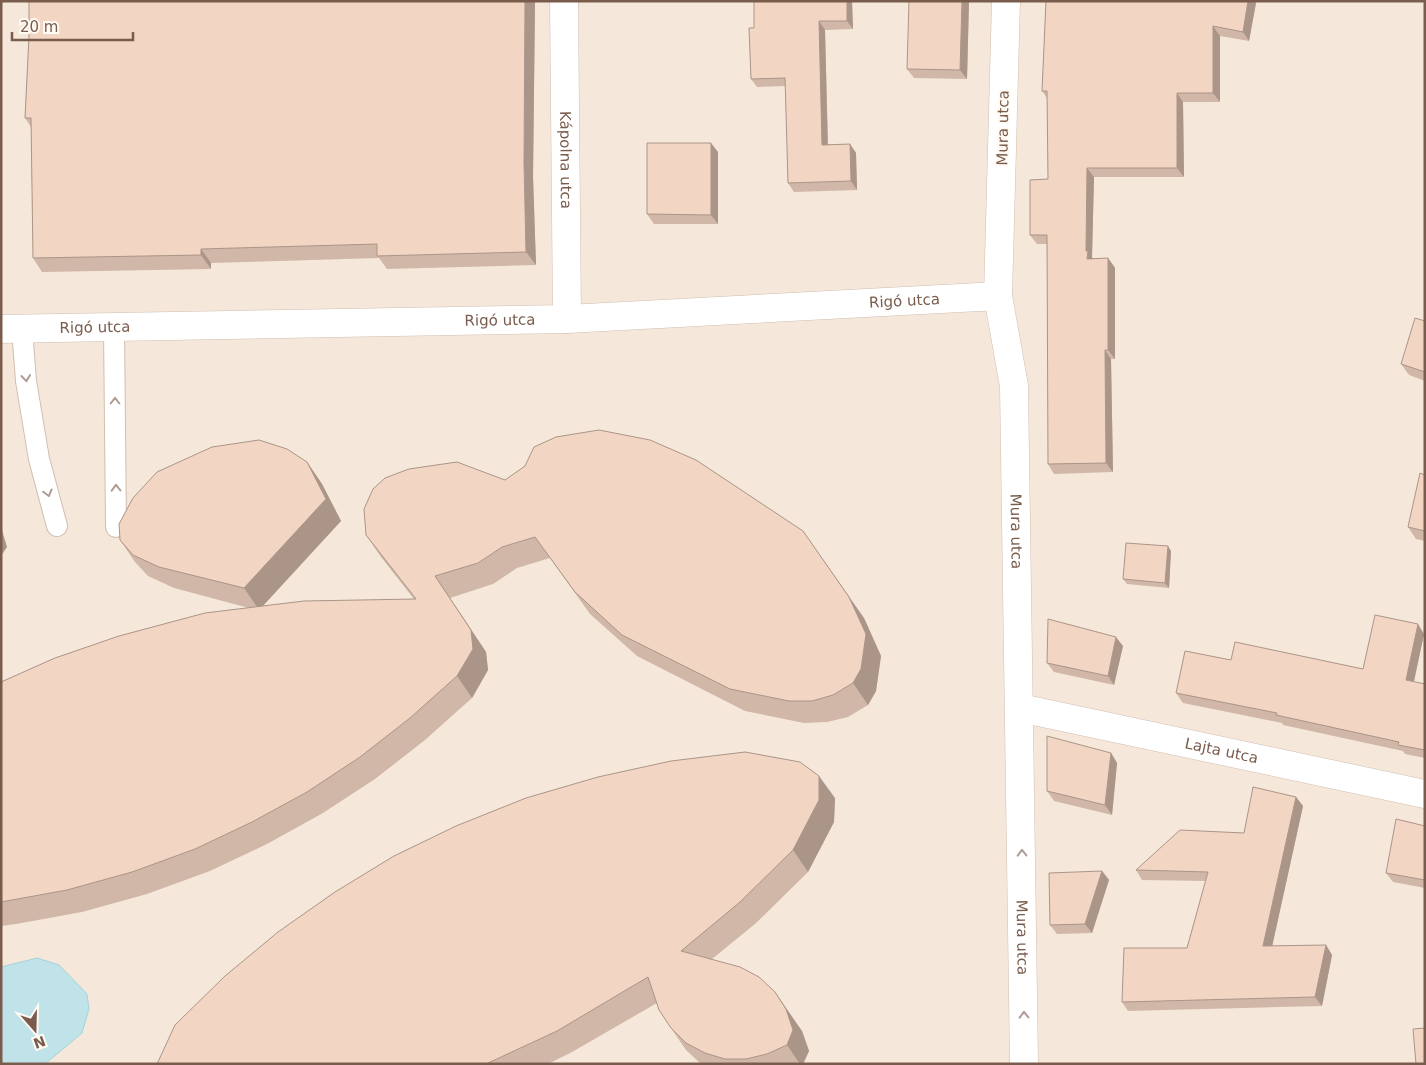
<svg xmlns="http://www.w3.org/2000/svg" width="1426" height="1065" font-family="'DejaVu Sans',sans-serif">
  <style>
    .residential { fill: #f5e8da }
    .water { fill: #bfe3e8; stroke: #a5d3da }
    .lines { fill: none; stroke-linecap: round; stroke-linejoin: round }
    .service-casing { stroke: #d1beb0; stroke-width: 22 }
    .minor-casing { stroke: #d1beb0; stroke-width: 29 }
    .service { stroke: #fff; stroke-width: 20 }
    .minor { stroke: #fff; stroke-width: 28 }
    .wall { fill: #d1b7a8 }
    .shaded-wall { fill: #aa9588 }
    .building { fill: #f3d5c3; stroke: #aa9588 }
    .oneway { stroke: #af9d94 }
    .labels { text-anchor: middle; stroke-width: 4; stroke-linejoin: round; paint-order: stroke }
    .street-label { font-size: 15px; fill: #7a5c4d; stroke: #fffaf3 }
  </style>
  <rect width="100%" height="100%" fill="#fdf6ec"/>
  <rect class="residential" x="1" y="1" width="1424" height="1063"/>
  <path class="water" d="M37,958L59,965L87,994L89,1009L82,1033L45,1064H1V967Z"/>
  <g class="lines">
    <g class="service-casing">
      <g id="service">
        <path d="M114,327L116,527"/>
        <path d="M22,329L26,381L39,459L57,526"/>
      </g>
    </g>
    <g class="minor-casing">
      <g id="minor">
        <path id="s1" d="M564,1L567,319"/>
        <path id="s2" d="M1006,1L998,296L1014,386L1024,1064"/>
        <path id="s3" d="M1,329L567,319L998,296"/>
        <path id="s4" d="M1020,708L1425,794"/>
      </g>
    </g>
    <use href="#service" class="service"/>
    <use href="#minor" class="minor"/>
  </g>
  <g class="wall">
    <path d="M29,1H535L533,177L536,265L387,269L379,258L211,263V269L42,272L33,258L31,127L25,118L29,36Z"/>
    <path d="M754,1H852L853,29L825,30L828,145L850,144L856,153L857,190L794,192L788,183L786,86L757,87L751,79L754,28Z"/>
    <path d="M969,1L967,79L914,78L907,69Z"/>
    <path d="M1046,1H1254L1256,3L1249,41L1220,36V102H1183L1184,177H1094L1092,257L1093,259L1108,258L1115,268V359H1111L1113,472L1054,474L1048,464L1047,244H1037L1030,235L1048,179L1047,98L1042,91Z"/>
    <path d="M718,152V224H654L647,214Z"/>
    <path d="M1425,321V381L1409,375L1401,364Z"/>
    <path d="M307,462L322,484L341,521L263,606L414,599L381,557L366,535L373,489L864,618L881,656L876,691L868,705L848,717L827,722L804,723L745,711L637,656L590,614L550,558L517,568L493,584L450,598L486,652L488,670L472,698L425,740L375,779L323,813L267,844L210,871L147,894L82,912L16,924L1,926V682L249,608L174,588L148,576L135,562L120,540Z"/>
    <path d="M1425,475V541L1416,539L1408,527Z"/>
    <path d="M1171,551L1169,588L1127,584L1123,579Z"/>
    <path d="M1424,634L1414,682L1425,684V758L1405,754L1403,751L1283,725L1282,723L1183,703L1176,693L1231,660L1363,669Z"/>
    <path d="M1123,646L1114,685L1054,672L1047,663Z"/>
    <path d="M1111,753L1117,763L1112,815L1054,801L1047,791Z"/>
    <path d="M1296,797L1303,806L1272,946L1326,945L1332,955L1322,1006L1128,1011L1122,1002L1187,948L1206,881L1142,880L1136,870L1244,833Z"/>
    <path d="M835,798L834,822L808,872L755,924L712,959L802,1031L809,1051L803,1064H701L686,1050L671,1028L657,1003L572,1052L548,1064H157Z"/>
    <path d="M1425,826V888L1393,882L1386,873Z"/>
    <path d="M1102,871L1109,880L1092,933L1057,934L1050,925Z"/>
  </g>
  <g class="shaded-wall">
    <path d="M525,1H535L533,177L536,265L526,252L524,163Z"/>
    <path d="M847,1H852L853,29L847,21Z"/>
    <path d="M962,1H969L967,79L960,70Z"/>
    <path d="M1248,1H1254L1256,3L1249,41L1243,32Z"/>
    <path d="M819,21L825,30L828,153L822,145Z"/>
    <path d="M1213,26L1220,36V102L1213,93Z"/>
    <path d="M1177,93L1183,102L1184,177L1177,168Z"/>
    <path d="M711,143L718,152V224L711,215Z"/>
    <path d="M850,144L856,153L857,190L851,181Z"/>
    <path d="M1087,168L1094,177L1092,257L1094,260L1087,259L1086,251Z"/>
    <path d="M201,249L211,263V269L201,255Z"/>
    <path d="M1108,258L1115,268V359L1108,350Z"/>
    <path d="M1105,350L1111,359L1113,472L1106,463Z"/>
    <path d="M307,462L322,484L341,521L259,610L244,588Z"/>
    <path d="M1,527L7,547L1,556Z"/>
    <path d="M803,531L864,618L881,656L876,691L868,705L853,683Z"/>
    <path d="M1168,546L1171,551L1169,588L1165,583Z"/>
    <path d="M435,576L450,598L486,652L488,670L472,698L457,676Z"/>
    <path d="M1418,624L1424,634L1412,690L1406,680Z"/>
    <path d="M1116,637L1123,646L1114,685L1108,676Z"/>
    <path d="M1111,753L1117,763L1112,815L1105,805Z"/>
    <path d="M819,776L835,798L834,822L808,872L793,850Z"/>
    <path d="M1296,797L1303,806L1270,956L1263,946Z"/>
    <path d="M1102,871L1109,880L1092,933L1085,924Z"/>
    <path d="M1326,945L1332,955L1322,1006L1315,997Z"/>
    <path d="M775,992L802,1031L809,1051L803,1064H800L787,1045Z"/>
  </g>
  <g class="building">
    <path d="M29,1H525L524,163L526,252L377,256V244L201,249V255L33,258L31,118H25L29,36Z"/>
    <path d="M754,1H847V21H819L822,145L850,144L851,181L788,183L785,78L751,79L749,28H754Z"/>
    <path d="M909,1H962L960,70L907,69Z"/>
    <path d="M1046,1H1248L1243,32L1213,26V93H1177V168H1087L1086,251H1088L1087,259L1108,258V350H1105L1106,463L1048,464L1047,235H1030V180L1048,179L1047,91H1042Z"/>
    <path d="M647,143H711V215L647,214Z"/>
    <path d="M1415,318L1425,321V372L1401,364Z"/>
    <path d="M599,430L650,440L696,460L803,531L849,597L866,634L861,669L853,683L833,695L812,701H789L730,689L622,635L575,592L535,537L502,547L478,563L435,576L471,630L473,649L457,676L410,718L360,757L307,792L252,822L195,849L132,872L67,890L1,902V682L55,658L119,636L205,613L304,601L416,599L366,535L364,509L373,489L385,478L409,469L457,462L505,480L525,466L534,447L556,437Z"/>
    <path d="M259,440L287,449L307,462L326,499L244,588L159,567L133,555L120,540L119,524L133,498L157,472L212,447Z"/>
    <path d="M1420,473L1425,475V531L1408,527Z"/>
    <path d="M1126,543L1168,546L1165,583L1123,579Z"/>
    <path d="M1375,615L1418,624L1406,680L1425,684V750L1398,745L1399,742L1276,715L1277,713L1176,693L1185,651L1231,660L1235,642L1363,669Z"/>
    <path d="M1048,619L1116,637L1108,676L1047,663Z"/>
    <path d="M1047,736L1111,753L1105,805L1047,791Z"/>
    <path d="M745,752L800,762L819,776V800L793,850L740,902L681,951L740,967L759,977L775,992L786,1009L793,1030L787,1045L767,1054L746,1059H725L705,1053L686,1043L671,1028L659,1010L648,977L557,1031L486,1064H157L175,1025L225,976L278,932L335,892L394,856L456,826L526,798L598,777L671,761Z"/>
    <path d="M1253,787L1296,797L1263,946L1326,945L1315,997L1122,1002L1124,948H1187L1208,872L1136,870L1180,830L1244,833Z"/>
    <path d="M1396,819L1425,826V880L1386,873Z"/>
    <path d="M1102,871L1085,924L1050,925L1049,873Z"/>
    <path d="M1425,1028V1064H1416L1413,1029Z"/>
  </g>
  <defs><path id="oneway-chevron" d="M-2-3.5L2.5 0L-2 3.5" fill="none" stroke-width="1.6" stroke-linecap="round" stroke-linejoin="round" transform="scale(1.25)"/></defs>
  <g class="oneway">
    <use href="#oneway-chevron" transform="translate(26 378) rotate(84)"/>
    <use href="#oneway-chevron" transform="translate(115 401) rotate(-90)"/>
    <use href="#oneway-chevron" transform="translate(116 488) rotate(-91)"/>
    <use href="#oneway-chevron" transform="translate(48 493) rotate(75)"/>
    <use href="#oneway-chevron" transform="translate(1022 853) rotate(-91)"/>
    <use href="#oneway-chevron" transform="translate(1024 1015) rotate(-91)"/>
  </g>
  <g class="labels">
    <g class="street-label">
      <text transform="translate(1003 128) rotate(-89)" y="5">Mura utca</text>
      <text dy="5" stroke="none"><textPath href="#s1" startOffset="159">Kápolna utca</textPath></text>
      <text dy="5" stroke="none"><textPath href="#s3" startOffset="904">Rigó utca</textPath></text>
      <text dy="5" stroke="none"><textPath href="#s3" startOffset="499">Rigó utca</textPath></text>
      <text dy="5" stroke="none"><textPath href="#s3" startOffset="94">Rigó utca</textPath></text>
      <text dy="5" stroke="none"><textPath href="#s2" startOffset="532">Mura utca</textPath></text>
      <text dy="5" stroke="none"><textPath href="#s4" startOffset="206">Lajta utca</textPath></text>
      <text dy="5" stroke="none"><textPath href="#s2" startOffset="938">Mura utca</textPath></text>
    </g>
  </g>
  <rect width="1426" height="1065" fill="none" stroke="#7a5c4d" stroke-width="5"/>
  <g transform="translate(35 1030) rotate(160)" stroke="#fffaf3" stroke-width="4" paint-order="stroke">
  <path d="M0-4L9 19L0 12L-9 19Z" fill="#7a5c4d"/>
  <text y="-8" font-size="14" font-weight="bold" text-anchor="middle" fill="#7a5c4d">N</text>
  </g>
  <path d="M12 32v8h121v-8" fill="none" stroke="#7a5c4d" stroke-width="2.5"/>
  <text x="20" y="32" font-size="15" fill="#7a5c4d" stroke="#fffaf3" stroke-width="4" paint-order="stroke">20 m</text>
</svg>
